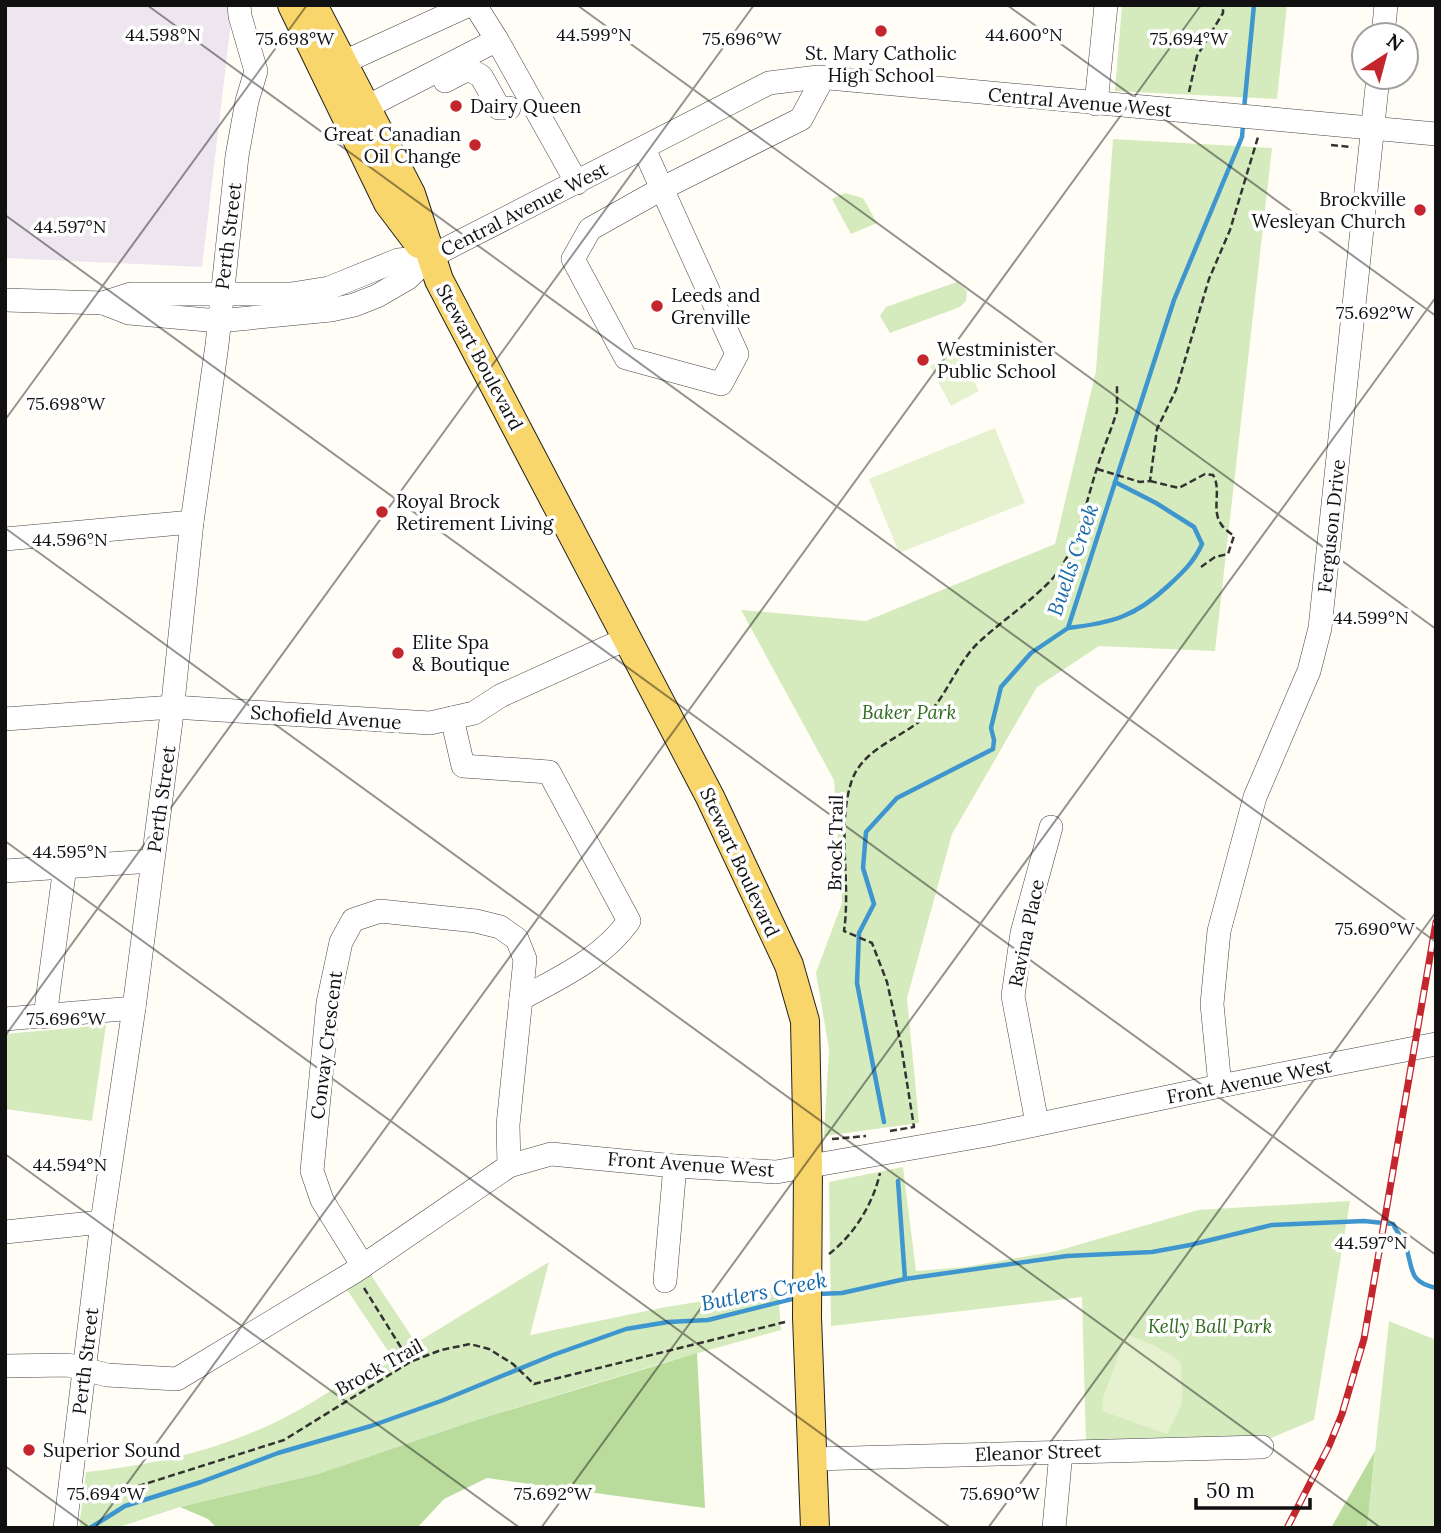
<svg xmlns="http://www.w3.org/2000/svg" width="1441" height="1533" font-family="Lora,serif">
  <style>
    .industrial { fill: #eee6ef }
    .green { fill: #d5ebbd }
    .forest { fill: #b9dc9c }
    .pitch { fill: #e6f2cf }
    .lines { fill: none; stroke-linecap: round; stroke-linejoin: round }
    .stream { stroke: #3f96cf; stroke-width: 4.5 }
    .minor-casing { stroke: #444; stroke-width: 24 }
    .major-casing { stroke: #222; stroke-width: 30 }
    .path { stroke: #333; stroke-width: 2.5; stroke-dasharray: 7 3.5; stroke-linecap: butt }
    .minor { stroke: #fff; stroke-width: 23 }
    .major { stroke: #f9d66b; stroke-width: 28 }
    .rail-casing { stroke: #c4262e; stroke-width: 7 }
    .rail { stroke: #fff; stroke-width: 4.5; stroke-dasharray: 13; stroke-linecap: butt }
    .ticks { fill: none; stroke: #111; stroke-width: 2; stroke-opacity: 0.45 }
    .poi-dot { fill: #c4262e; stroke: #fff; stroke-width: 2.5 }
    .labels { text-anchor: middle; stroke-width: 7; stroke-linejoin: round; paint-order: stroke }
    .poi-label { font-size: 19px; fill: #111; stroke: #fff; text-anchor: start }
    .street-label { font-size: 19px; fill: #111; stroke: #fff }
    .park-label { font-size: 19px; font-style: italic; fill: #2f6b1f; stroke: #fff }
    .water-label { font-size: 21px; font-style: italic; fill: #1768a6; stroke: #fff }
    .ticks-label { font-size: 18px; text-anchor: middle; fill: #111; stroke: #fff; stroke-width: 7; stroke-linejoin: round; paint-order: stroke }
  </style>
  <rect width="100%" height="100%" fill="#fffdf5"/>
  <path class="industrial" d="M5,5H233L202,267L5,258Z"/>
  <g class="green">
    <path d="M1122,5H1287L1277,99L1115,91Z"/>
    <path d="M1113,139L1272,148L1215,651L1099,646L1037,687L952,834L907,998L919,1123L824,1136L829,1049L816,973L842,903L834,780L741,610L866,621L1055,544L1096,371Z"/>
    <path d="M845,193L863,198L877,223L851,234L832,199Z"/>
    <path d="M957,282L967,291L966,301L960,307L890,333L880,316L886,307Z"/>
    <path d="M106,1025L92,1121L5,1109V1034Z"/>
    <path d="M903,1167L916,1271L965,1267L1057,1251L1198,1210L1350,1201L1314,1420L1271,1438L1086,1442L1082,1297L831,1326L829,1182Z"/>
    <path d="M549,1262L530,1335L666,1307L778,1289L781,1330L662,1363L470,1422L318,1474L180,1507L116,1528H79L86,1472C153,1465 219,1450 280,1420C318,1401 354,1375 390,1354L347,1290L371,1275L416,1343Z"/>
    <path d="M1389,1321L1436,1340V1528H1367Z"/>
  </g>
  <g class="forest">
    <path d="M697,1353L705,1508L487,1478L444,1499L417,1528H217L208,1519L180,1507L318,1474L470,1422Z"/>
    <path d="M1375,1451L1367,1528H1331Z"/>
  </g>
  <g class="pitch">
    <path d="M957,351L979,391L951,406L930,366Z"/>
    <path d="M995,428L1025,503L899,553L869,479Z"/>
    <path d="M1126,1334L1154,1345L1181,1362L1182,1404L1167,1434L1102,1411L1103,1398Z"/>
  </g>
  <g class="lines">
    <g class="stream">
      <path d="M1244,109L1254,5"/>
      <path d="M1068,628C1111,623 1135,617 1168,586C1182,573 1194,562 1202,544L1194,527L1156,503L1115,482"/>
      <path d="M884,1122L857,983L859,933L874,904L863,868L866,832L897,798L993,749L994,740L991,728L1001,687L1031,653L1068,628L1174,300L1242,137L1243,125"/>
      <path d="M898,1181L905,1279"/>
      <path d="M818,1294L842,1293L905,1279L1067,1256L1152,1252L1190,1245L1272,1225L1364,1221L1393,1224C1397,1232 1404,1241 1407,1250C1413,1272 1410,1282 1436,1288"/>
      <path d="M90,1528L125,1506L201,1482L278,1453L371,1426L441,1401L553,1355L626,1329L668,1322L708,1320L796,1298"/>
    </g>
    <g class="minor-casing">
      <g id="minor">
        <path d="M475,5L497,40"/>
        <path d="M1383,35L1386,5"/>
        <path d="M342,63L469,5"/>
        <path d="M445,81L468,69L481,76L499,108H509"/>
        <path d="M1096,104L1106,5"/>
        <path d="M353,114L497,40L577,183"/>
        <path d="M644,149L737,354L721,384L626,358L573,259L590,229L656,192L663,188L801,119L823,78"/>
        <path d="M5,300L103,303L131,294H291L329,288L398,260L430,257"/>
        <path d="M103,303L129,313L219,321L331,310L354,305L377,296L408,278L430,257L769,83L818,77L1436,134"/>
        <path d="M5,539L192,522"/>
        <path d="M452,718L463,766L549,772L629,921C602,959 560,977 521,999"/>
        <path d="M5,719L173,707L430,723L474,713L500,696L628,638"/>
        <path d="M5,871L152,861"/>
        <path d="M45,1017L65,866"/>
        <path d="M5,1019L134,1008"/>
        <path d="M1220,1086L1212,1004L1219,931L1255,797L1309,671L1320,628L1378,77"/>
        <path d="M1037,1123L1013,996L1022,933L1051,827"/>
        <path d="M5,1232L102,1222"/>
        <path d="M363,1266L322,1200L312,1171L328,1003L341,942L353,920L380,911L476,921L500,927L517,939L525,959L508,1125L509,1166"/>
        <path d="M665,1281L675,1166"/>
        <path d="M5,1366L68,1365L107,1375L177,1379L354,1272L509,1166L551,1154L675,1166L776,1172L987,1135L1220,1086L1436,1044"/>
        <path d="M814,1459L1262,1447"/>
        <path d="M65,1528L102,1222L134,1008L171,721L192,522L217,345L237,156L247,101L256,71L240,16L239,5"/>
        <path d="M1054,1528L1061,1452"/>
      </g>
    </g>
    <g class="major-casing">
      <g id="major">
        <path d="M292,5L388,203L419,244"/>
        <path d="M313,5L411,194L439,280L710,797L789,965L805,1021L808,1166L807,1317L815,1528"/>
      </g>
    </g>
    <g class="path">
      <path d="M1189,92L1197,56L1223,13V5"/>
      <path d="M1331,145L1352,147"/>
      <path d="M1097,469L1140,482L1150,481L1157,429L1176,390L1209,279L1230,230L1258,137"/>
      <path d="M1150,481L1179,488L1205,474L1213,475C1222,489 1211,510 1221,524C1224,529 1230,533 1234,536L1228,554L1215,557L1201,567"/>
      <path d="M890,1131L914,1127L901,1045L887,982L872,943L844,931C851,884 837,827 851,783C862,747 904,738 928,714C948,693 957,664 977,644C1001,621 1030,603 1053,578C1077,550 1085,506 1096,471C1102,451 1111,431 1117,411V386"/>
      <path d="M832,1139L866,1136"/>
      <path d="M829,1254C854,1235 873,1204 880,1173"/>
      <path d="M364,1288L410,1362"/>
      <path d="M88,1502L284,1440L410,1362L441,1350L470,1344L489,1349L513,1364L534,1384L785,1322"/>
    </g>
    <use href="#minor" class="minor"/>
    <use href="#major" class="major"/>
    <g class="rail-casing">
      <path id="rail" d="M1287,1528L1329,1446L1342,1414L1364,1339L1436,922"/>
    </g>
    <use href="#rail" class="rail"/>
  </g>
  <path class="ticks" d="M147,5L1436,942M577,5L1436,629M1007,5L1436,316M5,215L1436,1255M5,420L307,5M5,528L1381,1528M5,841L951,1528M5,1036L754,5M5,1154L520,1528M5,1466L90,1528M95,1528L1201,5M541,1528L1436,297M988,1528L1436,912M1435,1528L1436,1527"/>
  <g class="poi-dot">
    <circle cx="881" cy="31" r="7"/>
    <circle cx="456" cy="106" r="7"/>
    <circle cx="475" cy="145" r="7"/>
    <circle cx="1420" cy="210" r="7"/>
    <circle cx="657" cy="306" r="7"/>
    <circle cx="923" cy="360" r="7"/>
    <circle cx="382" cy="512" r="7"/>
    <circle cx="398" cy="653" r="7"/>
    <circle cx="29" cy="1450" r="7"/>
  </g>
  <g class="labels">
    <g class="poi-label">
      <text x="881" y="60" text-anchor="middle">St. Mary Catholic<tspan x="881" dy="22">High School</tspan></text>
      <text x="470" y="113">Dairy Queen</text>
      <text x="461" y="141" text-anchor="end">Great Canadian<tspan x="461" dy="22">Oil Change</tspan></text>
      <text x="1406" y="206" text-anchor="end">Brockville<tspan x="1406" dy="22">Wesleyan Church</tspan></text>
      <text x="671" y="302">Leeds and<tspan x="671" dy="22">Grenville</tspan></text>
      <text x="937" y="356">Westminister<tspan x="937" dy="22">Public School</tspan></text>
      <text x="396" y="508">Royal Brock<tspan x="396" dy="22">Retirement Living</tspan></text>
      <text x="412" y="649">Elite Spa<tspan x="412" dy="22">&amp; Boutique</tspan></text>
      <text x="43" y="1457">Superior Sound</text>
    </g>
    <g class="street-label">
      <text transform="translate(1080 102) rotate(5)" y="7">Central Avenue West</text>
      <text transform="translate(524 209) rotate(-27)" y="7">Central Avenue West</text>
      <text transform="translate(228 236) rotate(-83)" y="7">Perth Street</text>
      <text transform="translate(480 357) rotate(62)" y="7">Stewart Boulevard</text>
      <text transform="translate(1331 526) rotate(-84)" y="7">Ferguson Drive</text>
      <text transform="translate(326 717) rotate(4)" y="7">Schofield Avenue</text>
      <text transform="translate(161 799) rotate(-82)" y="7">Perth Street</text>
      <text transform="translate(835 843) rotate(-89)" y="7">Brock Trail</text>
      <text transform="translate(740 862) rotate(65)" y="7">Stewart Boulevard</text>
      <text transform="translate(1026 933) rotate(-78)" y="7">Ravina Place</text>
      <text transform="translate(326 1045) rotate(-83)" y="7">Convay Crescent</text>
      <text transform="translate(1249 1081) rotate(-11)" y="7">Front Avenue West</text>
      <text transform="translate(691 1164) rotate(4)" y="7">Front Avenue West</text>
      <text transform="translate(85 1361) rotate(-83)" y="7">Perth Street</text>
      <text transform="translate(379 1367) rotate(-29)" y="7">Brock Trail</text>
      <text transform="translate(1038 1452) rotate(-2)" y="7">Eleanor Street</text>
    </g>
    <g class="park-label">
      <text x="909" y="719">Baker Park</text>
      <text x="1210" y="1333">Kelly Ball Park</text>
    </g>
    <g class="water-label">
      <text transform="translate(1073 560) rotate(-71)" y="7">Buells Creek</text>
      <text transform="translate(764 1292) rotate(-11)" y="7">Butlers Creek</text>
    </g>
  </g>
  <g class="ticks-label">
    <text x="594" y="41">44.599°N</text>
    <text x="163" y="41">44.598°N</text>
    <text x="1024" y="41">44.600°N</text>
    <text x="295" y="45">75.698°W</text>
    <text x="742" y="45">75.696°W</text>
    <text x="1189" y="45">75.694°W</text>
    <text x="70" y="233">44.597°N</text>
    <text x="1375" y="319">75.692°W</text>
    <text x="66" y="410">75.698°W</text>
    <text x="70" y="546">44.596°N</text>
    <text x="1371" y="624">44.599°N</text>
    <text x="70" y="858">44.595°N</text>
    <text x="1375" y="935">75.690°W</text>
    <text x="66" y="1025">75.696°W</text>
    <text x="70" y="1171">44.594°N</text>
    <text x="1371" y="1249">44.597°N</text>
    <text x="106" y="1500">75.694°W</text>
    <text x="553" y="1500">75.692°W</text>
    <text x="1000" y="1500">75.690°W</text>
  </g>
  <rect width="1441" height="1533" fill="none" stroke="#111111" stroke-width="14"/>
  <g transform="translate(1385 56) rotate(36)"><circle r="33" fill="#ffffff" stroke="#a0a0a0" stroke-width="2"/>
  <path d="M0-5L12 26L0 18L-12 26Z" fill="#c4262e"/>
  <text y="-10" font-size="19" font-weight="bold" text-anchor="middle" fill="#111111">N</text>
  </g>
  <path d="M1196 1498v10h114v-10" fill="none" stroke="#111111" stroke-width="3.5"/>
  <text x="1206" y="1498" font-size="21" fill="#111111" stroke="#ffffff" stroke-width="5" paint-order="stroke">50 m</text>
</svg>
